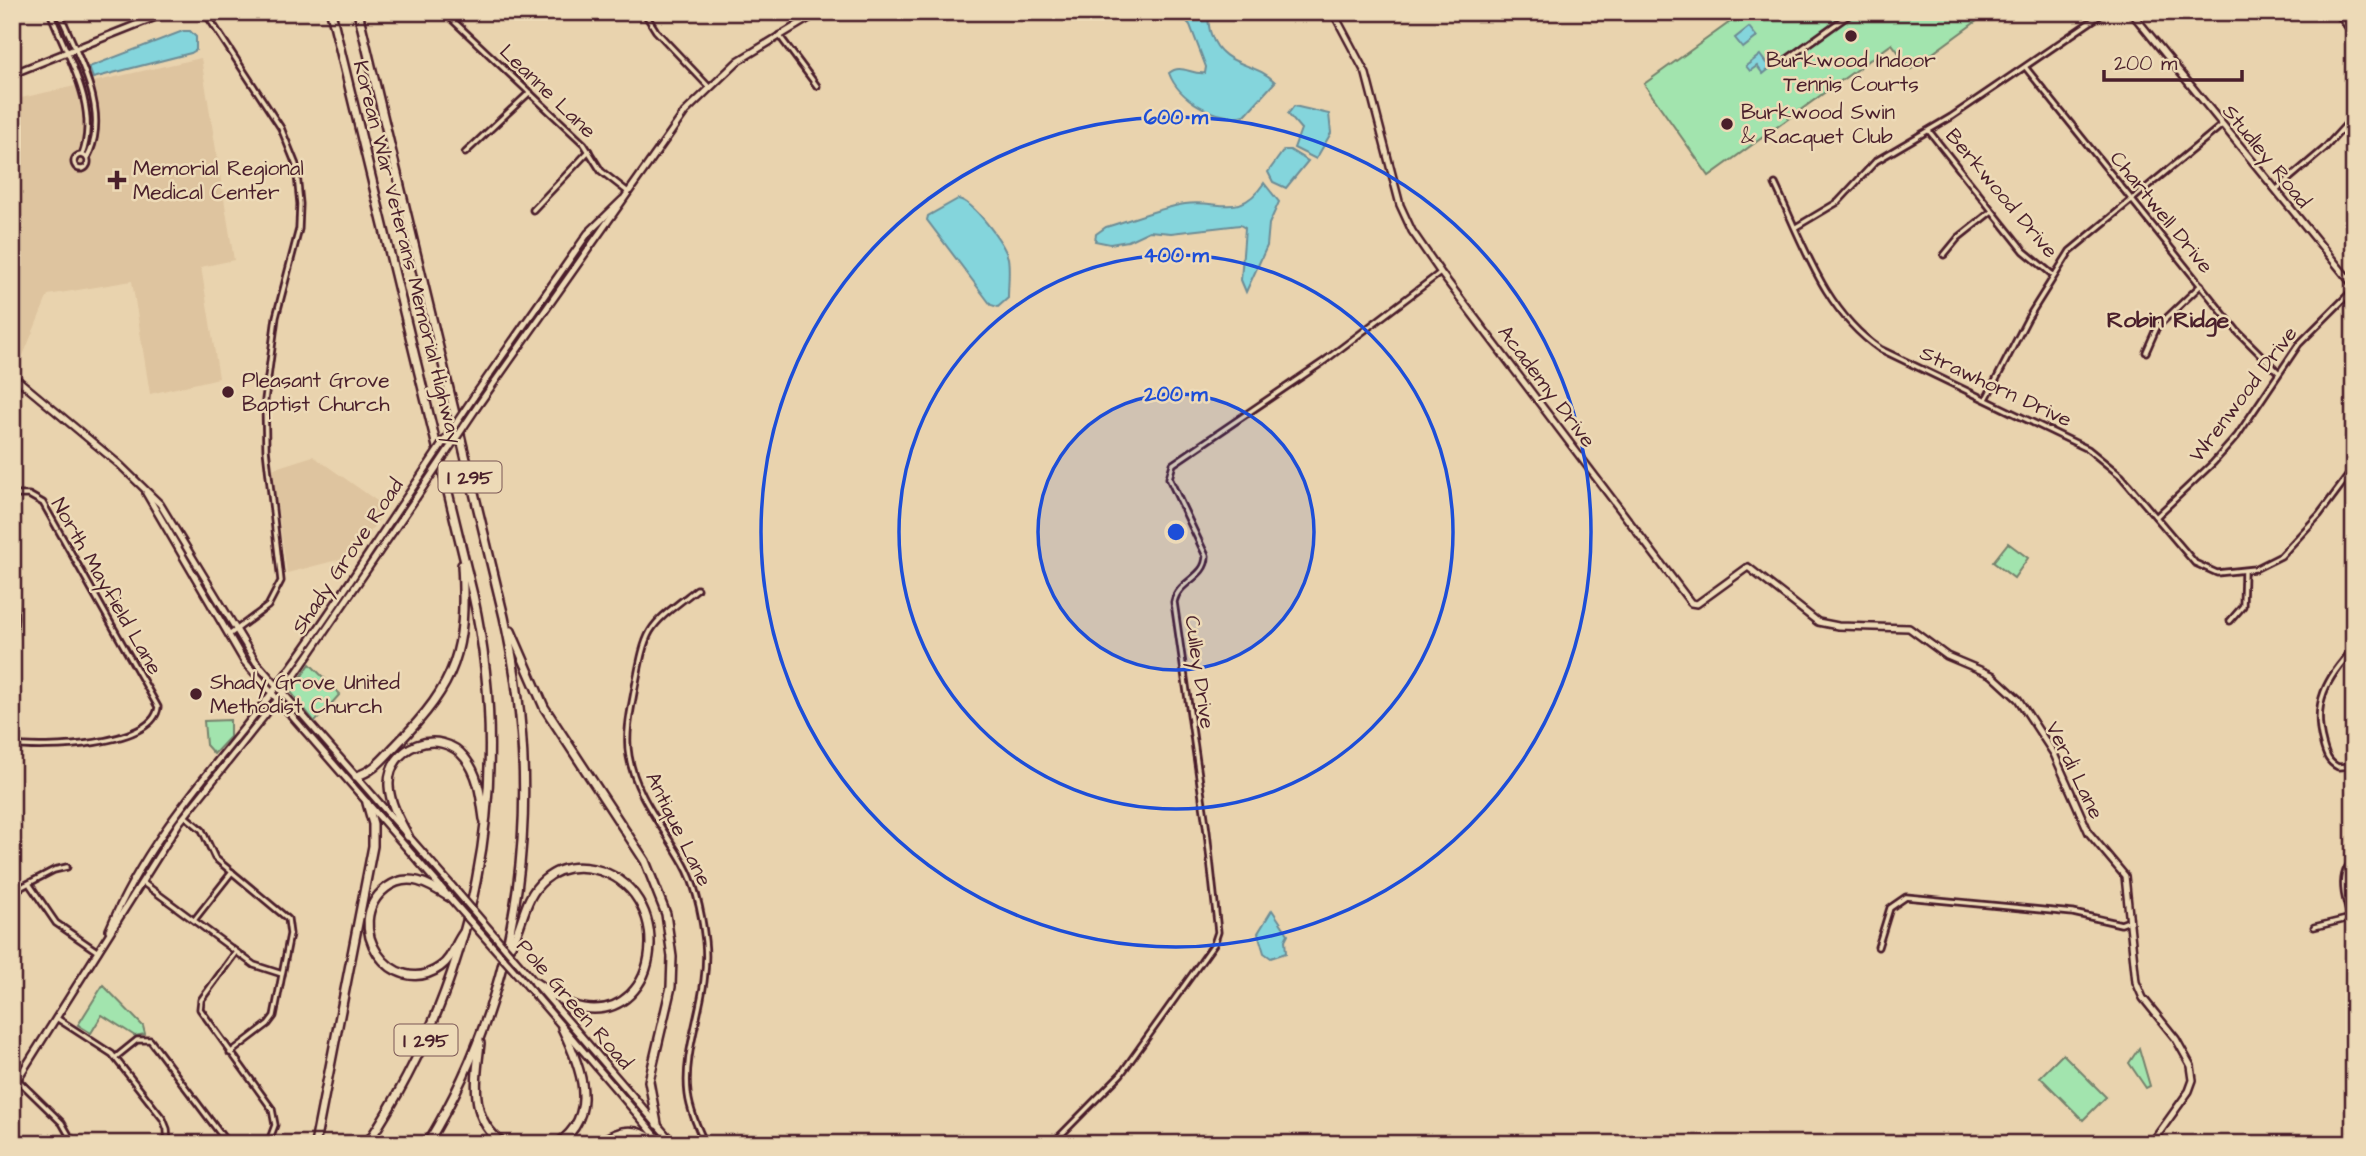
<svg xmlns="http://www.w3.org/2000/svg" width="2366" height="1156" font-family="'Architects Daughter',sans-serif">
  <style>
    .built { fill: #dec49f }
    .green { fill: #a2e4ae; stroke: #76826c; stroke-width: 2 }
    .water { fill: #84d5dc; stroke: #6d8c95; stroke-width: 2 }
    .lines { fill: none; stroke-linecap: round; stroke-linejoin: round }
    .street-casing { stroke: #4a1f2b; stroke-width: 9 }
    .secondary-casing { stroke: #4a1f2b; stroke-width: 10 }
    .highway-casing { stroke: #4a1f2b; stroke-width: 12 }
    .street { stroke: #eddab7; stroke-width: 3.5 }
    .secondary { stroke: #eddab7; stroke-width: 5 }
    .highway { stroke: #eddab7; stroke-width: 7 }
    .secondary-bridge-casing { stroke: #4a1f2b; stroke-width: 10; stroke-linecap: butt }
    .secondary-bridge { stroke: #eddab7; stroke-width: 5 }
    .ring { fill: none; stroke: #1d4ed8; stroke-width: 3.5 }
    .poi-dot { fill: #4a1f2b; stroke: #eddab7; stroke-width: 2.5 }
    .labels { text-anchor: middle; stroke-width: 5; stroke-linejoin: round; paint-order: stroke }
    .shield { fill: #eddab7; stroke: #7b5755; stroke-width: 2 }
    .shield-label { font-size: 19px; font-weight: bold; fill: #4a1f2b }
    .poi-label { font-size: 21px; fill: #4a1f2b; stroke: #eddab7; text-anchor: start }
    .street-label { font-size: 21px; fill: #4a1f2b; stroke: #eddab7 }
    .neighbourhood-label { font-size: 23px; font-weight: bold; fill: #4a1f2b; stroke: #eddab7 }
    .centre { fill: #1d4ed8; stroke: #eddab7; stroke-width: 3.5 }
    .ring-label { font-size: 21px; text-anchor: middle; font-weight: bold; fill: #1d4ed8; stroke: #eddab7; stroke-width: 5; stroke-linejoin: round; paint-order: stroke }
  </style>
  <rect width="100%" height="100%" fill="#e9d3ae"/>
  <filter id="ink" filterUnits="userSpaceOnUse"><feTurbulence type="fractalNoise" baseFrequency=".0143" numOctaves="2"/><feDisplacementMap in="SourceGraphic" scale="14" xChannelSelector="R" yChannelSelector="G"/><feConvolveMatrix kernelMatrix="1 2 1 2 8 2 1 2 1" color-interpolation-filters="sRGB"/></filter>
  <g filter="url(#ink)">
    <g class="built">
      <path d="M201,58L234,260L201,267L219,378L150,394L132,281L48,295L18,368L12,362V100Z"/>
      <path d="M313,456L387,508L353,556L287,573L272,469Z"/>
    </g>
    <g class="green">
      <path d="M1744,12H1989L1911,69L1892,44L1709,176L1644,84Z"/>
      <path d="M2008,543L2028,558L2014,578L1993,562Z"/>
      <path d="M310,664L340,694L315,722L291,692Z"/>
      <path d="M230,720V737L214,754L206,745L204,721Z"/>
      <path d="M103,985L143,1026L145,1034L135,1036L102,1015L91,1033L78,1025Z"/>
      <path d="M2139,1048L2150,1086L2146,1088L2129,1063Z"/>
      <path d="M2063,1054L2106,1097L2083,1120L2040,1077Z"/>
    </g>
    <g class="water">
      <path d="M1179,12H1207C1209,19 1208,27 1211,34C1222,68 1255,61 1275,82L1245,115C1217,122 1178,99 1169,73C1181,63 1191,75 1205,73L1206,67L1190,25Z"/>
      <path d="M1749,27L1757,37L1743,48L1735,38Z"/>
      <path d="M183,31H190L196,37V50L191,53L93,78L89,67Z"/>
      <path d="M1760,55L1766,63L1770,60L1774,65L1763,74L1757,66L1750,71L1746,66Z"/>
      <path d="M1294,106L1329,114L1331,133L1316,159L1294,148L1301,129L1288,114Z"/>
      <path d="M1284,150H1290L1308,161L1286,188L1273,182L1268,172Z"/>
      <path d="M1264,183L1279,202L1269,224L1267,246L1246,292L1241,280L1245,228L1240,225L1171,233L1149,231L1128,241L1110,244L1095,241L1096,234L1106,227C1131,220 1159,208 1185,204C1220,199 1239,220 1264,183Z"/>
      <path d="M958,199C973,201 1004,243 1008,258C1010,270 1008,285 1008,298L998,307L991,305L927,220L928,216Z"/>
      <path d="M1272,910L1288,934L1285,940L1286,953L1271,958L1264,953L1258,933Z"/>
    </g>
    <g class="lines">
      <g class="street-casing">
        <g id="street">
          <path d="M50,12C67,56 100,107 82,155"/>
          <path d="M59,12C77,55 112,112 87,158"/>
          <path d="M205,12L281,128L296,165L300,204L299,229L276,317L265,400L266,449L281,581L268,606L229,635"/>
          <path d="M444,12L584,144L601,171L628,192"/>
          <path d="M644,12L656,31L709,87"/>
          <path d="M2336,12L2354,35"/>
          <path d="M779,35L817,86"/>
          <path d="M1786,60L1853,12"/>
          <path d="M2026,68L2238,332L2278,372"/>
          <path d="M1929,131L2024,251L2053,275"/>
          <path d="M465,153L530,92"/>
          <circle cx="81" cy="162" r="7"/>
          <path d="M1775,184C1803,243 1824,311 1880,349L2088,449L2121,476L2195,563L2217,573L2255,569L2281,556L2319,515L2354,468"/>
          <path d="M2277,189L2324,149L2354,116"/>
          <path d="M533,210L589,151"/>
          <path d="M1796,227L1838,202L1876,161L1951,117L2105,12"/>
          <path d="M1944,255L1958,238L1992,211"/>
          <path d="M2146,352L2157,327L2201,285"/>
          <path d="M1986,399L2028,318L2070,251L2222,125"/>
          <path d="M12,495H29L43,503L158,707C153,747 42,749 12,745"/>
          <path d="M2156,517L2213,463L2237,436L2299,344L2354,289"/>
          <path d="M12,536L15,617L12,663"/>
          <path d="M697,589C647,628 647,624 635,687C631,709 625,734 629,756C636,797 665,829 684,864C697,887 702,915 705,941C711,995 682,1045 688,1094C690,1111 698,1128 705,1144"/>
          <path d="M2230,621L2243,606L2244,571"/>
          <path d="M2354,649C2326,678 2312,704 2323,744C2326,755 2328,762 2338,767L2354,766"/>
          <path d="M185,816L202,830L215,858L288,919L290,934L274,1016L268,1024L230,1053"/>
          <path d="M2354,860C2334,876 2348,908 2354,929"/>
          <path d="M142,882L254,965L282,974"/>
          <path d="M30,885L56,923L98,952"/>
          <path d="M12,892L54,870L67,867"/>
          <path d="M195,919L232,872"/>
          <path d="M2314,927L2351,918"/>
          <path d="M1878,947L1890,908L1906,897L2073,913L2121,924L2129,921"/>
          <path d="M236,952L201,1000L200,1009L272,1109L275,1125L268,1144"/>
          <path d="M58,1019L112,1054L163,1119L167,1129L168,1144"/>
          <path d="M116,1057L137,1040H150L228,1144"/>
          <path d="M18,1080L62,1123L74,1144"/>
          <path d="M1052,1144L1121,1074L1214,944L1218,932L1207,832L1174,602C1178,581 1206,578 1206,556L1169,478L1173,464L1323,362L1440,273"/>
        </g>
      </g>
      <g class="secondary-casing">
        <g id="secondary">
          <path d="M1333,12L1366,74L1400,205L1412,231L1441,273L1691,603L1697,604L1748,567L1818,622L1838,626L1909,628L1947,656L1992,675L2018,699L2054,754L2089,833L2125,876L2136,982L2143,998L2176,1039L2191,1066L2193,1080L2189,1091L2151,1144"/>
          <path d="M2131,12L2354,286"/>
          <path d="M12,74L168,12"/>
          <path d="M12,375L120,465L160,504L256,662L452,886"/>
          <path d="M473,398L588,233L622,200"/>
          <path d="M477,407L685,112L738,61L819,12"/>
          <path d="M146,493L244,661L445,892"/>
          <path d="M109,930C147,839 212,770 271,694C323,626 368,553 416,483"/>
          <path d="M526,972L674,1144"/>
          <path d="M524,982L661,1142"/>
          <path d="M12,1088L179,823L282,694L416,498"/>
        </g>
      </g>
      <g class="highway-casing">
        <g id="highway">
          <path d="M331,12L473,595C515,787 475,981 367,1144"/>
          <path d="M358,12L504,617C544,797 525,984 427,1144"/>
          <path d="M511,631L544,707L645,861L666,914L672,957L671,987L649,1081L657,1124"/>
          <path d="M356,776C374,772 385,756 397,744C457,683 467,650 462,565"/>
          <path d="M408,836C400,821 390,804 389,786C387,746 440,726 465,758C479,775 481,798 484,819"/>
          <path d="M449,897C429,884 408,871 386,888C340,924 392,1001 440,967C453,958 455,943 464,932"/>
          <path d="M511,945C524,924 523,898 544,880C558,868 576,865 594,869C677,888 663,1021 583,1008C565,1005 550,992 536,983"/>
          <path d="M480,1043C476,1080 468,1119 504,1144"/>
          <path d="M315,1144L373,846V824L367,803"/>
          <path d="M557,1144C601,1115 580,1065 562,1028"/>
          <path d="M598,1144C622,1127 637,1127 660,1144"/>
        </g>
      </g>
      <use href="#street" class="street"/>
      <use href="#secondary" class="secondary"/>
      <use href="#highway" class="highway"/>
      <g class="secondary-bridge-casing">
        <g id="secondary-bridge">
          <path d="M416,483L473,398"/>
          <path d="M416,498L477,407"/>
          <path d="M452,886L526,972"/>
          <path d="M449,897L524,982"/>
        </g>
      </g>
      <use href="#secondary-bridge" class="secondary-bridge"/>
    </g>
  </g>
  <circle cx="1176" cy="532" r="138" fill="#1d4ed8" fill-opacity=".12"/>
  <g class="ring">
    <circle cx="1176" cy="532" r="138"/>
    <circle cx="1176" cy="532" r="277"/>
    <circle cx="1176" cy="532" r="415"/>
  </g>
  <g class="poi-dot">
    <circle cx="1851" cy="36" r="7"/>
    <circle cx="1727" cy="124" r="7"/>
    <path d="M113.5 169.5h7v7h7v7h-7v7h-7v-7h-7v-7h7z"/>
    <circle cx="228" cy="392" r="7"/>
    <circle cx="196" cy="694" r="7"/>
  </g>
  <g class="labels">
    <g class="shield">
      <rect x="438.5" y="461.5" width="63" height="31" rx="5"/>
      <rect x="394.5" y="1024.5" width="63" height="31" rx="5"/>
    </g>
    <g class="shield-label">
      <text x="470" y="484">I 295</text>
      <text x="426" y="1047">I 295</text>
    </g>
    <g class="poi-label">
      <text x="1851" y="67" text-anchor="middle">Burkwood Indoor<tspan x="1851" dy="24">Tennis Courts</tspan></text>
      <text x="1741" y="119">Burkwood Swin<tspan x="1741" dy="24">&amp; Racquet Club</tspan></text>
      <text x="133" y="175">Memorial Regional<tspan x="133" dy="24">Medical Center</tspan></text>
      <text x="242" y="387">Pleasant Grove<tspan x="242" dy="24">Baptist Church</tspan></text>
      <text x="210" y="689">Shady Grove United<tspan x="210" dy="24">Methodist Church</tspan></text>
    </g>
    <g class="street-label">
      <text transform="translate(548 91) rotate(44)" y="7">Leanne Lane</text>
      <text transform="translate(2267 156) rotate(51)" y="7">Studley Road</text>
      <text transform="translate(2002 193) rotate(50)" y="7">Berkwood Drive</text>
      <text transform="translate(2162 212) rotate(51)" y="7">Chartwell Drive</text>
      <text transform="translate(408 252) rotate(76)" y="7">Korean War Veterans Memorial Highway</text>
      <text transform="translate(1547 386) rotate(53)" y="7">Academy Drive</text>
      <text transform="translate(1996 386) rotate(25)" y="7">Strawhorn Drive</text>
      <text transform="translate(2243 394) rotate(-53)" y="7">Wrenwood Drive</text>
      <text transform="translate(347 556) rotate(-56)" y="7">Shady Grove Road</text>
      <text transform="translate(107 586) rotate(60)" y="7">North Mayfield Lane</text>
      <text transform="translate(1200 672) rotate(82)" y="7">Culley Drive</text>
      <text transform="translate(2075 770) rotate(64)" y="7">Verdi Lane</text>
      <text transform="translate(679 829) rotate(64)" y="7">Antique Lane</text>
      <text transform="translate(575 1004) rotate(49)" y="7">Pole Green Road</text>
    </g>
    <g class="neighbourhood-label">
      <text x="2168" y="327">Robin Ridge</text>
    </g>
  </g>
  <circle cx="1176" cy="532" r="10" class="centre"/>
  <g class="ring-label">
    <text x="1176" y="124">600 m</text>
    <text x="1176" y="262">400 m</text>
    <text x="1176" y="401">200 m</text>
  </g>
  <rect width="2366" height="1156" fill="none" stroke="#eddab7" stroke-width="42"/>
  <rect x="21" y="21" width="2324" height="1114" fill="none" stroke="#4a1f2b" stroke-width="2.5" filter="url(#ink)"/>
  <path d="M2104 70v10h138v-10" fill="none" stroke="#4a1f2b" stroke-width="3.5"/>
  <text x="2114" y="70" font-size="21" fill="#4a1f2b" stroke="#eddab7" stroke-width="5" paint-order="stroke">200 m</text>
</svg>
